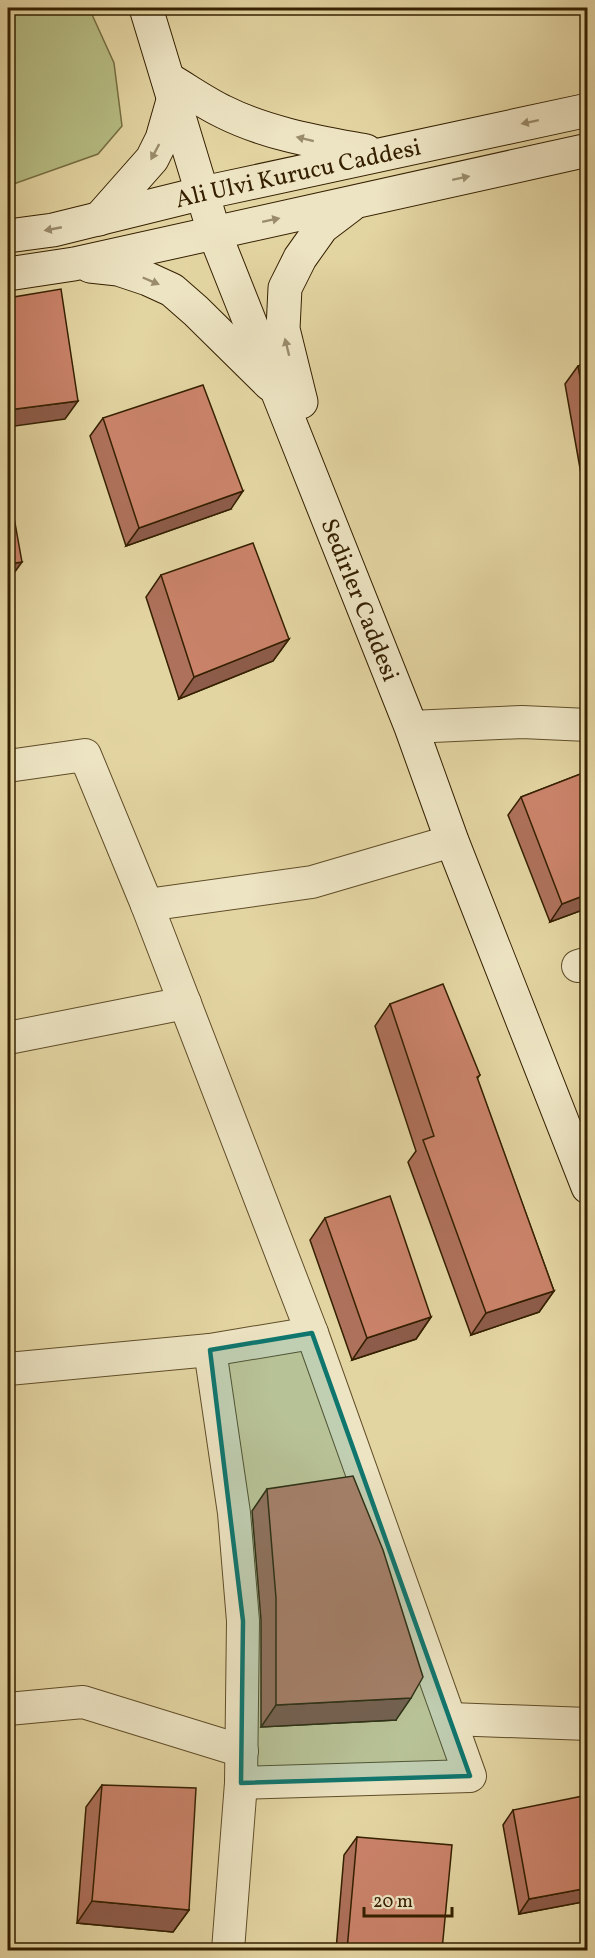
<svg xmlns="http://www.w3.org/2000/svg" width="595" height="1958" font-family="Vollkorn,serif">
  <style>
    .green { fill: #b6bd83; stroke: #766e42; stroke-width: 1.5 }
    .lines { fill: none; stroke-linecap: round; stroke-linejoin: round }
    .street-casing { stroke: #604d28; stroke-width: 34 }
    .secondary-casing { stroke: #352000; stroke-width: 35 }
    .street { stroke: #ede4c3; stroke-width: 32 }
    .secondary { stroke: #ede4c3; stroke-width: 33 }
    .wall { fill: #ae715b; stroke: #352000; stroke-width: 1.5 }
    .shaded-wall { fill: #8d5c4a; stroke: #352000; stroke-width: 1.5 }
    .building { fill: #ca836a; stroke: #352000; stroke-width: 1.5 }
    .oneway { fill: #9a8c6b }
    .marked { fill: #0f766e; fill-opacity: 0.2; stroke: #0f766e; stroke-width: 4.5; stroke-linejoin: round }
    .labels { text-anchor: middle; stroke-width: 4.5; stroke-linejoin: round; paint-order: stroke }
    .street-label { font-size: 24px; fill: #352000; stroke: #ede4c3 }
  </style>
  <rect width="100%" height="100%" fill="#e3d5a2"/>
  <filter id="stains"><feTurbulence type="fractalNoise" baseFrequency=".00333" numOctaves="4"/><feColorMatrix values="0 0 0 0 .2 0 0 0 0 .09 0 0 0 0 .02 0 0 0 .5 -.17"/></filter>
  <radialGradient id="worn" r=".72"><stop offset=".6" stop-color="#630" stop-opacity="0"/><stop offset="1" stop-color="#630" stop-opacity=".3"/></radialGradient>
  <path class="green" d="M8,8H89L114,63L122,126L98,154L8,186Z"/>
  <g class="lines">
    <g class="street-casing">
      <g id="street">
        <path d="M411,727L522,722L588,725"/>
        <path d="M8,766L85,755L147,905L312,1333L470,1776L241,1783"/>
        <path d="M147,905L312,882L452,841"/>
        <path d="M578,966L588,963"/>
        <path d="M8,1038L185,1003"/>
        <path d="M210,1350L234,1513L243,1621L241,1783L228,1950"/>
        <path d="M8,1369L210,1350L312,1333"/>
        <path d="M8,1709L83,1702L242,1751"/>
        <path d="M450,1719L588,1724"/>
      </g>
    </g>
    <g class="secondary-casing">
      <g id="secondary">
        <path id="s1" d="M146,8L214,232L411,727L452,841L588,1187"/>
        <path d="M168,79C187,90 205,103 224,112C268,134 318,142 366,151"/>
        <path d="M99,219L152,159L162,139L174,97"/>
        <path id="s2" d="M8,236L53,230L203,193L588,110"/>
        <path d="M90,266L118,269L148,279L172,290L196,311L270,384"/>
        <path d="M8,274L74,264L588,150"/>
        <path d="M301,402L283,329L285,288L300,258L322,227L351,205"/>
      </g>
    </g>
    <use href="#street" class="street"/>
    <use href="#secondary" class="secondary"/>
  </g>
  <g class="wall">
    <path d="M588,363V502H586L565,384L578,366Z"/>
    <path d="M103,418L231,509L126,546L90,436Z"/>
    <path d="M161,575L289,639L273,661L179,699L146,597Z"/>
    <path d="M588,771V908L550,922L508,815L521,797Z"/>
    <path d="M390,1004L480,1075L477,1079L554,1291L539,1312L471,1335L408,1162L416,1151L375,1026Z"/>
    <path d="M325,1218L431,1317L416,1339L352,1360L310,1240Z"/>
    <path d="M267,1489L396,1720L261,1727V1620L252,1511Z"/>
    <path d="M102,1785L189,1910L173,1932L77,1923L86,1807Z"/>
    <path d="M513,1810L588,1901L519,1914L503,1825Z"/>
    <path d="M357,1837L442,1950H336L344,1855Z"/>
  </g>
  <g class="shaded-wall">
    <path d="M78,401L65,419L8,427V410Z"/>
    <path d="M243,491L231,509L126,546L139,528Z"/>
    <path d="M22,562L9,580H8V564Z"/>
    <path d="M289,639L273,661L179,699L194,677Z"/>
    <path d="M588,894V908L550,922L562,904Z"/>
    <path d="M554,1291L539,1312L471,1335L486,1313Z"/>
    <path d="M431,1317L416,1339L352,1360L367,1338Z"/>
    <path d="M411,1698L396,1720L261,1727L276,1705Z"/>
    <path d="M588,1888V1901L519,1914L529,1899Z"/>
    <path d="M92,1901L189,1910L173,1932L77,1923Z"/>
  </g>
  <g class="building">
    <path d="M61,289L78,401L8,410V298Z"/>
    <path d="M588,363V421L578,366Z"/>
    <path d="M203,385L243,491L139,528L103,418Z"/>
    <path d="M8,484L22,562L8,564Z"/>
    <path d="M253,543L289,639L194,677L161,575Z"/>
    <path d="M588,771V894L562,904L521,797Z"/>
    <path d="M443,984L480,1075L477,1077L554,1291L486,1313L423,1140L434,1136L390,1004Z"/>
    <path d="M390,1196L431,1317L367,1338L325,1218Z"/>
    <path d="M353,1476L383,1550L423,1677L411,1698L276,1705V1598L267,1489Z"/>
    <path d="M102,1785L196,1788L189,1910L92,1901Z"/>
    <path d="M588,1795V1888L529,1899L513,1810Z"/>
    <path d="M357,1837L452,1845L442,1950H347Z"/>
  </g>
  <defs><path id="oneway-solid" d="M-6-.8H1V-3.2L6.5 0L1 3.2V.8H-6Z" transform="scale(1.5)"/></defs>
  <g class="oneway">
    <use href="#oneway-solid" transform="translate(530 122) rotate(168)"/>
    <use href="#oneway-solid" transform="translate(305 139) rotate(-166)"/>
    <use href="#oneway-solid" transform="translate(155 152) rotate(118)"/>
    <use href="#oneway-solid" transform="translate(461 178) rotate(-12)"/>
    <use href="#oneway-solid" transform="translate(271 220) rotate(-12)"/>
    <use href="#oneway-solid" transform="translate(53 229) rotate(169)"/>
    <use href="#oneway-solid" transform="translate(151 281) rotate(23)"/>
    <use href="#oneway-solid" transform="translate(287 347) rotate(-104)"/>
  </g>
  <path class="marked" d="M312,1333L470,1776L241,1783L243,1621L210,1350Z"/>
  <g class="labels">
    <g class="street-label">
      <text dy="8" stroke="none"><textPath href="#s2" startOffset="297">Ali Ulvi Kurucu Caddesi</textPath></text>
      <text dy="8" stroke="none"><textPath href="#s1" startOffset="630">Sedirler Caddesi</textPath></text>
    </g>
  </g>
  <rect width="595" height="1958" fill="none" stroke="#e3d5a2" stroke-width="30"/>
  <rect x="9" y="9" width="577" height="1940" fill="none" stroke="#352000" stroke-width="3"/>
  <rect x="15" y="15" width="565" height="1928" fill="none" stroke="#352000" stroke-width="1.5"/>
  <path d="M364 1907v9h88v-9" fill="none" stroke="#352000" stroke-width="3"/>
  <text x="373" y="1907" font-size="18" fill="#352000" stroke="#ede4c3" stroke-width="4.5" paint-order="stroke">20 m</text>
  <rect width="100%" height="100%" filter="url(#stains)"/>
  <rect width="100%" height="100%" fill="url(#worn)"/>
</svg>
